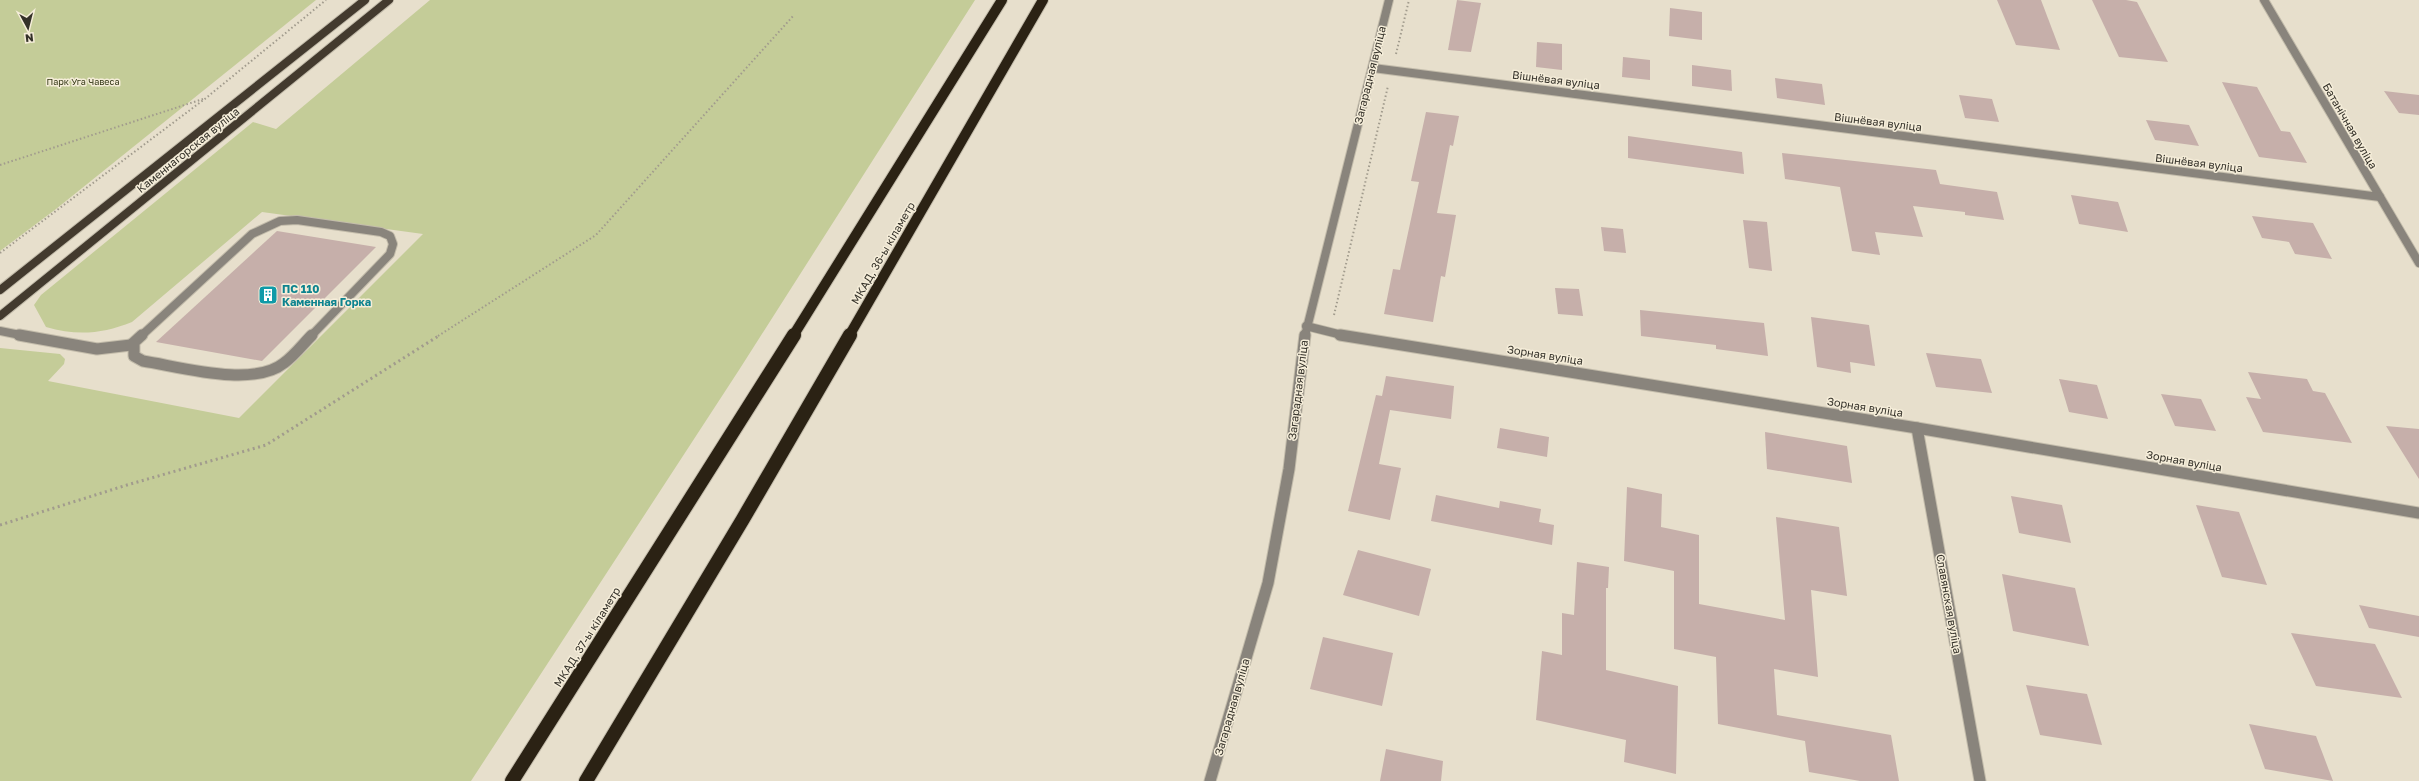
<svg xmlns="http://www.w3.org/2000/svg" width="2419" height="781" font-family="'Golos Text',sans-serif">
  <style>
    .green { fill: #c4cc98 }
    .building { fill: #c6afaa }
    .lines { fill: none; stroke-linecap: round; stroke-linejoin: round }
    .minor-far1-casing { stroke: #c3bcab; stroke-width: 10 }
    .minor-casing { stroke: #c3bcab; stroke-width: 13 }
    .major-casing { stroke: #c3bcab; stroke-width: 10 }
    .highway-far1-casing { stroke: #c3bcab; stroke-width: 12 }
    .highway-casing { stroke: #c3bcab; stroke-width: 16 }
    .path-far1 { stroke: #a19b8d; stroke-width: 2; stroke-dasharray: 1.5 2.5; stroke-linecap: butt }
    .path { stroke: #a19b8d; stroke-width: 3; stroke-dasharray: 2 3.5; stroke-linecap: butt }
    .minor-far1 { stroke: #89847c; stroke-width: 8 }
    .minor { stroke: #89847c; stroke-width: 11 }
    .major { stroke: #433a2e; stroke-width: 8 }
    .highway-far1 { stroke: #2b2214; stroke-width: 10 }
    .highway { stroke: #2b2214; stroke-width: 14 }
    .labels { text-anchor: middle; stroke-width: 3; stroke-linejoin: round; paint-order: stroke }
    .far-park-label { font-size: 9px; fill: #303412; stroke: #f5edd9 }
    .street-label { font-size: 11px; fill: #343129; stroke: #f5edd9 }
    .culture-label { font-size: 11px; font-weight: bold; fill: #0d838f; stroke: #f5edd9; text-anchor: start }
  </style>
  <rect width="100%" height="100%" fill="#e7dfcc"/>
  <g class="green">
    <path d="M0,0H316L56,209L0,251Z"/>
    <path d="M430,0H975L739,370L471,781H0V348L60,354L65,359L64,364L48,381L239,418L423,234L262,212L132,322C102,334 77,336 46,327L34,305L41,295L253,122L276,129Z"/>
  </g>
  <g class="building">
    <path d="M1457,0L1481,3L1471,52L1448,50Z"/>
    <path d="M1997,0H2041L2060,50L2016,45Z"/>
    <path d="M2092,0H2126L2137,2L2168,62L2119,57Z"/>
    <path d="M1670,8L1702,12V40L1669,36Z"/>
    <path d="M1537,42L1562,44V70L1536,67Z"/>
    <path d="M1623,57L1650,60V80L1622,77Z"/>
    <path d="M1692,65L1731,70L1732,91L1692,86Z"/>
    <path d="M1775,78L1822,84L1825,105L1777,98Z"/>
    <path d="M2222,82L2257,87L2281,131L2290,132L2307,163L2259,157Z"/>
    <path d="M2384,91L2419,95V115L2399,113Z"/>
    <path d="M1959,95L1992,99L1999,122L1965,118Z"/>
    <path d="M1426,112L1459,116L1453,146L1450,145L1437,213L1456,215L1445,277L1441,276L1433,322L1384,314L1393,269L1400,270L1419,182L1411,181Z"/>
    <path d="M2146,120L2189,125L2199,146L2155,140Z"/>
    <path d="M1628,136L1742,152L1744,174L1628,158Z"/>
    <path d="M1782,153L1936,170L1940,184L1997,192L2004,220L1965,215V212L1913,206L1923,237L1875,232L1880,255L1852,251L1840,187L1785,179Z"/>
    <path d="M2071,195L2118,202L2128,232L2079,224Z"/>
    <path d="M2252,216L2313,223L2332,259L2295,254L2289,242L2262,238Z"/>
    <path d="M1743,220L1767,222L1772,271L1749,268Z"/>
    <path d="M1601,227L1623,229L1626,253L1604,251Z"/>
    <path d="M277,231L376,247L262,361L156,342Z"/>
    <path d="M1555,288L1579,289L1583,316L1558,314Z"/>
    <path d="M1640,310L1764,323L1768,356L1716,349V345L1641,336Z"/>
    <path d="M1811,317L1869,325L1875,366L1850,362L1851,373L1817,367Z"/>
    <path d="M1926,353L1981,359L1992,393L1936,387Z"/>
    <path d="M2248,372L2307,379L2313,391L2325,393L2352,443L2263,432L2246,397L2261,399Z"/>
    <path d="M1386,376L1454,386L1451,419L1390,410L1379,464L1401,468L1390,520L1348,511L1376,395L1382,396Z"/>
    <path d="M2059,379L2097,385L2108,419L2069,412Z"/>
    <path d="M2161,394L2201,399L2216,431L2175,426Z"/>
    <path d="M2386,426L2419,429V479Z"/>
    <path d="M1500,428L1549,437L1547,457L1497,448Z"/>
    <path d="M1765,432L1847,446L1852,483L1767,469Z"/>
    <path d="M1627,487L1662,494L1661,527L1699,535V604L1785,620L1776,517L1839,527L1847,596L1811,590L1818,677L1774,669L1777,715L1891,735L1899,781H1860L1809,772L1805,741L1718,724L1716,657L1674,649V571L1624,561Z"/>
    <path d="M1436,495L1499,508L1500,501L1541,509L1539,522L1554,525L1552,545L1431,521Z"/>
    <path d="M2011,496L2062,505L2071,543L2019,533Z"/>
    <path d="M2196,505L2239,512L2267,585L2222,577Z"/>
    <path d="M1358,550L1431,569L1419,616L1343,595Z"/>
    <path d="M1577,562L1609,567L1608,588H1606V670L1678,686L1676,774L1624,762L1626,740L1536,720L1542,651L1562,655V613L1574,615Z"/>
    <path d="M2002,574L2075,588L2089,646L2013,631Z"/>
    <path d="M2359,605L2419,616V637L2369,628Z"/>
    <path d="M2291,633L2375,644L2402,698L2316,686Z"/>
    <path d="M1323,637L1393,653L1382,706L1310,689Z"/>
    <path d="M2026,685L2087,694L2102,745L2040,735Z"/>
    <path d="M2249,724L2316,736L2333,781L2265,769Z"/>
    <path d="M1386,749L1443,761L1441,781H1380Z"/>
  </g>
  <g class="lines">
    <g class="minor-far1-casing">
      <g id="minor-far1">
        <path d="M2264,0L2419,263"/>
        <path d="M1373,68L2380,197"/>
        <path d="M1306,326L1346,336"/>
        <path d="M0,331L25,336"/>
        <path d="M141,336L252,234L280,221L297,220L381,232L390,236L393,244L390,254L311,336"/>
        <path d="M1305,336L1389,0"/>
      </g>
    </g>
    <g class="minor-casing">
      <g id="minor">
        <path d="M19,335L97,349L131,345"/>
        <path d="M142,335L131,345H134V356L143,361C181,367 253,388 284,363C295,355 303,344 312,335"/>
        <path d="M1340,335L1917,428L2419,513"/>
        <path d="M1917,428L1980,781"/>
        <path d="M1210,781L1268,583L1289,469L1305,335"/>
      </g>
    </g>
    <g class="major-casing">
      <g id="major">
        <path d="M0,290L365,0"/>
        <path d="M0,316L389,0"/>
      </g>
    </g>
    <g class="highway-far1-casing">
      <g id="highway-far1">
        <path d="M793,336L1002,0"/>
        <path d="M849,336L1043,0"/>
      </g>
    </g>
    <g class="highway-casing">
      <g id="highway">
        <path d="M512,781L794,335"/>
        <path d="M586,781L743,519L850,335"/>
      </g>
    </g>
    <g class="path-far1">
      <path d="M1396,54L1409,0"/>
      <path d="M0,165L203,99"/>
      <path d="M0,253L206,98L326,0"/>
      <path d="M1334,315L1388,86"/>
      <path d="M438,336L596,235L794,15"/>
    </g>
    <path class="path" d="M0,525L127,485L266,445L440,335"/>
    <use href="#minor-far1" class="minor-far1"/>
    <use href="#minor" class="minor"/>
    <use href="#major" class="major"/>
    <use href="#highway-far1" class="highway-far1"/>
    <use href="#highway" class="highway"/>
  </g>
  <defs>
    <g id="building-square" transform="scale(1)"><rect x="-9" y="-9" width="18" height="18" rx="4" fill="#0f9aa8" stroke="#f5edd9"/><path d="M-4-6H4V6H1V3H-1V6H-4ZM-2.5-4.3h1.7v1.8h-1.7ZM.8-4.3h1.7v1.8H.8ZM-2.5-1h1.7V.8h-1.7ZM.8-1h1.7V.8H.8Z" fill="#fff"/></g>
  </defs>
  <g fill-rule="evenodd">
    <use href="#building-square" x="268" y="295"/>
  </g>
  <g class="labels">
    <g class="far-park-label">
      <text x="83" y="85">Парк Уга Чавеса</text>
    </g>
    <g class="street-label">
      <text transform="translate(1370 75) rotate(-76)" y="4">Загарадная вуліца</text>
      <text transform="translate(1556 80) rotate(7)" y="4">Вішнёвая вуліца</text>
      <text transform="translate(1878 122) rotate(7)" y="4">Вішнёвая вуліца</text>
      <text transform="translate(2350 126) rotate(60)" y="4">Батанічная вуліца</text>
      <text transform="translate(188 150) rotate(-39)" y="4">Каменнагорская вуліца</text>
      <text transform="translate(2199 163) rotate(7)" y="4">Вішнёвая вуліца</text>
      <text transform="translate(883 253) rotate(-60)" y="4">МКАД, 36-ы кіламетр</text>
      <text transform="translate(1545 355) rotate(9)" y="4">Зорная вуліца</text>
      <text transform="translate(1298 390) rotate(-83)" y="4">Загарадная вуліца</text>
      <text transform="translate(1865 407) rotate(9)" y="4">Зорная вуліца</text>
      <text transform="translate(2184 461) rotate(10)" y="4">Зорная вуліца</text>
      <text transform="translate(1949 604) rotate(80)" y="4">Славянская вуліца</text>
      <text transform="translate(587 637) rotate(-58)" y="4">МКАД, 37-ы кіламетр</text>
      <text transform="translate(1232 707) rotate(-74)" y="4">Загарадная вуліца</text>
    </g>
    <g class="culture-label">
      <text x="282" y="293">ПС 110<tspan x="282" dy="13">Каменная Горка</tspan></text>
    </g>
  </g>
  <g transform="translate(28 28) rotate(173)" stroke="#f5edd9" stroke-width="3" paint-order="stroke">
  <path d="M0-3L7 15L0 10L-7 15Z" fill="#343129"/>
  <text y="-6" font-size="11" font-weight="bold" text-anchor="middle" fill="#343129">N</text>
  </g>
</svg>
